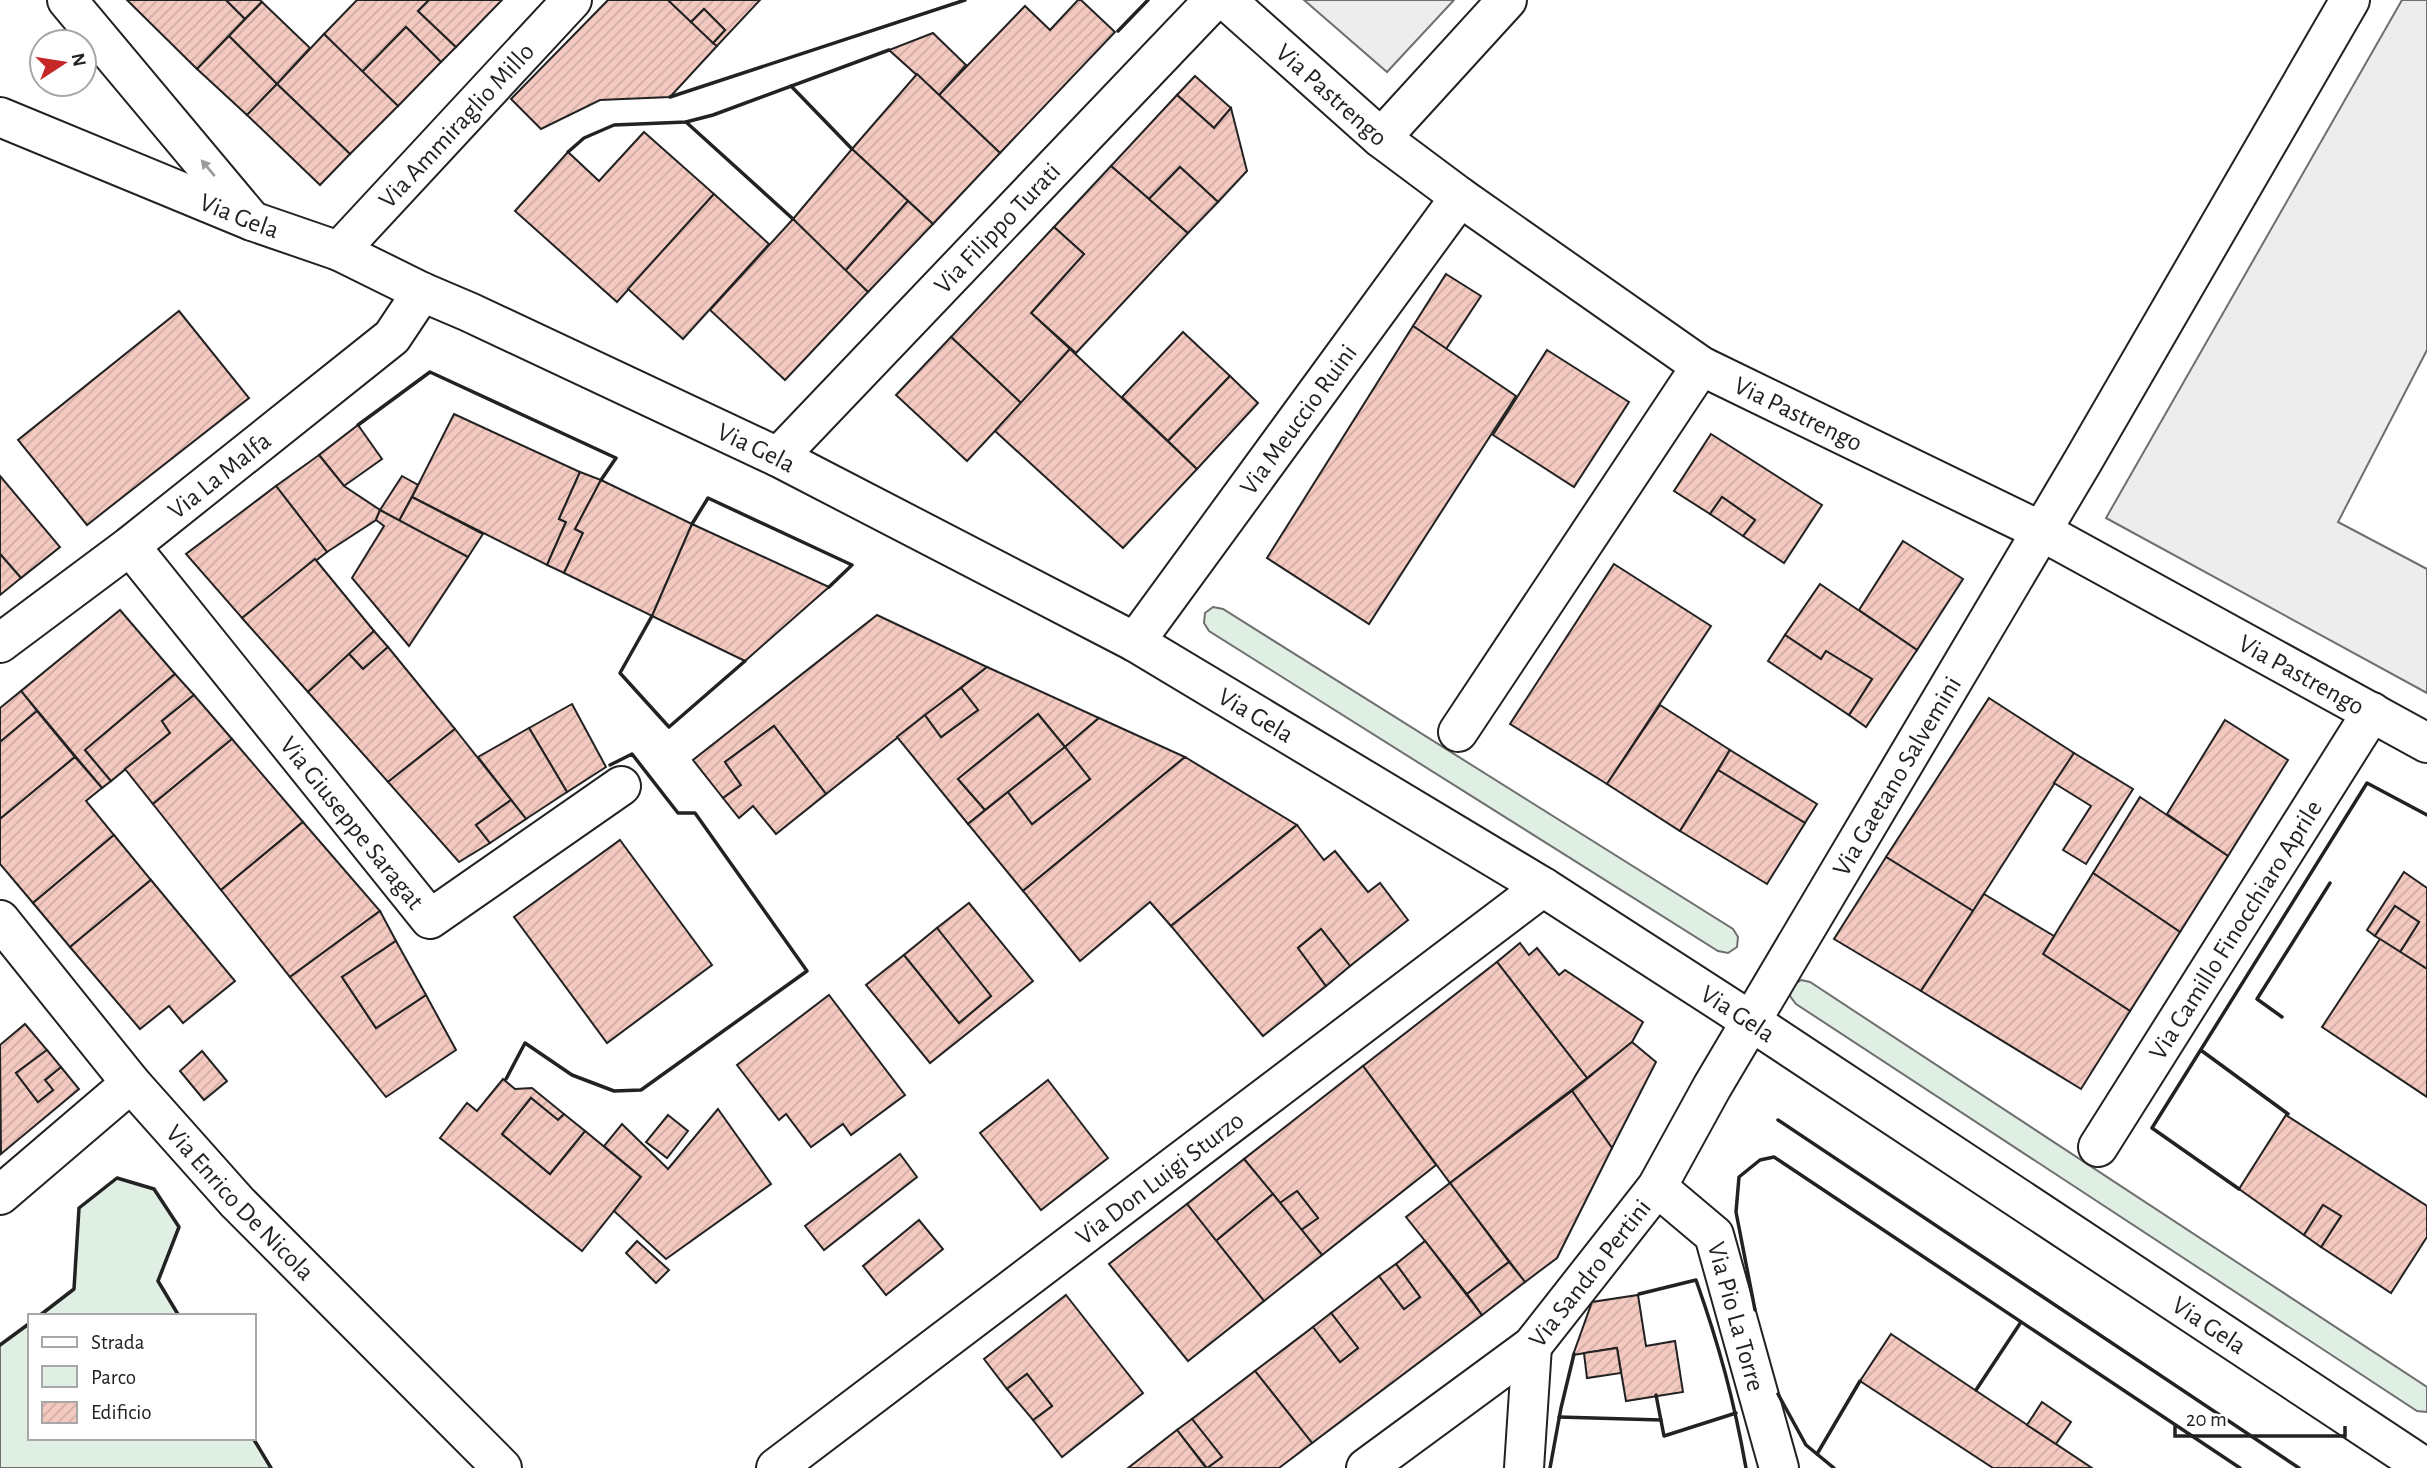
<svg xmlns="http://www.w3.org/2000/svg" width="2427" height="1468" font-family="'Alegreya Sans',sans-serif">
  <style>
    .green { fill: #e0efe3; stroke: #6f6f6f; stroke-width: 2 }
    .parking { fill: #ededed; stroke: #6f6f6f; stroke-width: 2 }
    .building { fill: url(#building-hatch); stroke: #222; stroke-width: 2 }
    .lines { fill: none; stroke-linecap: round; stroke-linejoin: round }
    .minor-casing { stroke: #222; stroke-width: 42 }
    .secondary-casing { stroke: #222; stroke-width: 42 }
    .minor { stroke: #fff; stroke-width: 38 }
    .secondary { stroke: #fff; stroke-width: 38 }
    .wall { stroke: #222; stroke-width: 3.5 }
    .oneway { fill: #9c9c9c }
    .labels { text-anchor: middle; stroke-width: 5; stroke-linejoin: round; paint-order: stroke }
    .street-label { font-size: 26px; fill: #222; stroke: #fff }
  </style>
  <defs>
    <pattern id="building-hatch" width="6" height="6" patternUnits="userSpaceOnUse" patternTransform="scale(1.75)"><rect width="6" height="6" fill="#f3c9c0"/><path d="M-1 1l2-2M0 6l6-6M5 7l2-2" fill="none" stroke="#d0aca5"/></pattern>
  </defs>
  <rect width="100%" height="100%" fill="#fff"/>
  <g class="green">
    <path d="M1213,607L1223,609L1733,929L1738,937L1737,947L1728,953L1718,951L1209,631L1204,623L1205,613Z"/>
    <path d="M1801,980L1810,982L2427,1387V1412L2417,1411L1796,1004L1790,996L1792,986Z"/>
    <path d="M117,1178L154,1189L179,1227L158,1281L179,1316H39L74,1289L79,1208Z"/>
    <path d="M30,1323V1438H253L271,1468H0V1345Z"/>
  </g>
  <g class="parking">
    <path d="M1304,0H1454L1387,72Z"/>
    <path d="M2402,0H2427V350L2338,522L2427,569V693L2106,518Z"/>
  </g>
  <g class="building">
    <path d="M127,0H226L245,19L197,69Z"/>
    <path d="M226,0H260L262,2L245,19Z"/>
    <path d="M357,0H429L418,11L456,47L441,62L406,27L362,72L324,34Z"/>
    <path d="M429,0H502L456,47L418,11Z"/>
    <path d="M608,0H668L717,46L670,97L600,100L541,129L511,99Z"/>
    <path d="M668,0H760L717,46L713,43L725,30L704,9L691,22Z"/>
    <path d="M1078,0H1081L1115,32L1000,153L939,95L1025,6L1050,30Z"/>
    <path d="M262,2L310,48L277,84L229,36Z"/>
    <path d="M704,9L725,30L713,43L691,22Z"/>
    <path d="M406,27L441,62L398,106L362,72Z"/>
    <path d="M933,33L966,65L939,95L889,50Z"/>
    <path d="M324,34L398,106L350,154L277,84Z"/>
    <path d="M229,36L277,84L247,115L197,69Z"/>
    <path d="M917,74L1000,153L933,224L852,149Z"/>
    <path d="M1195,76L1231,108L1214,128L1177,95Z"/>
    <path d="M277,84L350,154L320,185L247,115Z"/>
    <path d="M1177,95L1214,128L1231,108L1247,171L1218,202L1180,167L1149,199L1111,166Z"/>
    <path d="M644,132L714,194L617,302L515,211L568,152L599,181Z"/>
    <path d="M852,149L908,201L845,271L793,219Z"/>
    <path d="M1111,166L1188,233L1076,353L1031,313L1084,254L1054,227Z"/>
    <path d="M1180,167L1218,202L1188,233L1149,199Z"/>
    <path d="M714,194L769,244L683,339L628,289Z"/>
    <path d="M908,201L933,224L868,292L845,271Z"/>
    <path d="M793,219L868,292L785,380L710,310Z"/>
    <path d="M1054,227L1084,254L1031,313L1070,349L1021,403L951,337Z"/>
    <path d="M1446,274L1481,296L1446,349L1413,326Z"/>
    <path d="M179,311L249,398L87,525L18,440Z"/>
    <path d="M1413,326L1516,396L1369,624L1267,558Z"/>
    <path d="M1183,332L1230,376L1168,441L1122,397Z"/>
    <path d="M951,337L1021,403L967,461L896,395Z"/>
    <path d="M1070,349L1197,469L1123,548L995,431Z"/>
    <path d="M1547,350L1629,402L1574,487L1493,435Z"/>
    <path d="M1230,376L1258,403L1197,469L1168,441Z"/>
    <path d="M454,414L580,472L559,519L566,522L547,565L412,497Z"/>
    <path d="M358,425L382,459L344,486L319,455Z"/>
    <path d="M1711,434L1822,505L1784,563L1743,536L1755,520L1722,497L1710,514L1674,491Z"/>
    <path d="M319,455L344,486L380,510L376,520L327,552L276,486Z"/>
    <path d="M580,472L601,480L575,529L583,533L564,573L547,565L566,522L559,519Z"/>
    <path d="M0,476L60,547L21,578L0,554Z"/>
    <path d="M402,476L418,485L399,521L380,510Z"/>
    <path d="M601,480L692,524L652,616L564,573L583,533L575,529Z"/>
    <path d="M276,486L327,552L242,618L186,554Z"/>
    <path d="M412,497L483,534L468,557L399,521Z"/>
    <path d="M1722,497L1755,520L1743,536L1710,514Z"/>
    <path d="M380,510L468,557L409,646L352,578L384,526L376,520Z"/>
    <path d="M692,524L829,587L745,661L652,616Z"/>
    <path d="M1903,541L1963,579L1917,650L1859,610Z"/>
    <path d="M0,554L21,578L0,595Z"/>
    <path d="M315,559L374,631L308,692L242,618Z"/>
    <path d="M1614,564L1711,626L1607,784L1510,724Z"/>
    <path d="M1820,584L1917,650L1866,727L1849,715L1872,679L1826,651L1821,659L1785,635Z"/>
    <path d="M120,610L175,674L85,750L111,781L102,788L21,691Z"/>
    <path d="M877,615L987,667L826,794L774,726L725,762L741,785L723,798L693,760Z"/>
    <path d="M374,631L388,647L363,669L349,654Z"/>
    <path d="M1785,635L1821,659L1826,651L1872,679L1849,715L1768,661Z"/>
    <path d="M388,647L455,729L388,782L308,692L349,654L363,669Z"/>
    <path d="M987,667L1099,718L1065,747L1038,714L958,779L985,810L968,824L897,737L925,715L941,737L978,710L961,688Z"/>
    <path d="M175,674L194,695L162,721L170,733L111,781L85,750Z"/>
    <path d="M961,688L978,710L941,737L925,715Z"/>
    <path d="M21,691L37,711L0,742V708Z"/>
    <path d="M194,695L232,739L153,804L125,769L170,733L162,721Z"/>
    <path d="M1989,698L2074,753L1973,911L1886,857Z"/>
    <path d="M572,704L606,767L567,792L529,728Z"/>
    <path d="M1660,705L1730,750L1680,831L1607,784Z"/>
    <path d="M37,711L75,757L0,819V742Z"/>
    <path d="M1038,714L1065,747L985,810L958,779Z"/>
    <path d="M1099,718L1185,757L1023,891L968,824L1008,792L1032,824L1090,779L1065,747Z"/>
    <path d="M2225,720L2288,760L2228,856L2167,814Z"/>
    <path d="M774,726L826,794L776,834L753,806L739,818L723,798L741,785L725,762Z"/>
    <path d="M529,728L567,792L526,819L478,757Z"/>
    <path d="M455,729L511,800L476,825L490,843L459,862L388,782Z"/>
    <path d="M232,739L303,822L221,890L153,804Z"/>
    <path d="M1065,747L1090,779L1032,824L1008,792Z"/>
    <path d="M1730,750L1817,804L1805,823L1718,770Z"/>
    <path d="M2074,753L2133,789L2086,864L2063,850L2091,806L2054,783Z"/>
    <path d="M75,757L102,788L86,801L114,835L33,903L0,864V819Z"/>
    <path d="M1185,757L1297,825L1171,926L1150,902L1080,961L1023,891Z"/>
    <path d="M1718,770L1805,823L1767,884L1680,831Z"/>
    <path d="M2140,797L2228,856L2180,932L2093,873Z"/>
    <path d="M511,800L526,819L490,843L476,825Z"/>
    <path d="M303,822L380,911L290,977L221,890Z"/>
    <path d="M1297,825L1324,860L1335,851L1368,892L1380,883L1408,920L1350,966L1321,929L1298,948L1326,986L1263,1036L1171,926Z"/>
    <path d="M114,835L151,880L70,947L33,903Z"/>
    <path d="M620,840L712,965L607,1043L514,917Z"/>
    <path d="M1886,857L1973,911L1921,991L1834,939Z"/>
    <path d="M2404,872L2427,888V969L2400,952L2419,922L2395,906L2375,936L2367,930Z"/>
    <path d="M2093,873L2180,932L2130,1011L2043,954Z"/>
    <path d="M151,880L235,981L183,1023L169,1006L140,1029L70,947Z"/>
    <path d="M1984,894L2054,936L2043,954L2130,1011L2081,1089L1921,991Z"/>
    <path d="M969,903L1033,981L930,1063L866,985L904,955L959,1023L991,996L937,928Z"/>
    <path d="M2395,906L2419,922L2400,952L2375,936Z"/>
    <path d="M380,911L396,941L342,977L376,1028L426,995L456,1050L386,1097L290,977Z"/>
    <path d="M937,928L991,996L959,1023L904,955Z"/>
    <path d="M1321,929L1350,966L1326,986L1298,948Z"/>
    <path d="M2380,939L2427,969V1097L2322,1027Z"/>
    <path d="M396,941L426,995L376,1028L342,977Z"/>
    <path d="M1520,943L1529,955L1537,948L1559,975L1565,970L1643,1022L1632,1042L1587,1078L1497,962Z"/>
    <path d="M1497,962L1587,1078L1450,1183L1363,1066Z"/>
    <path d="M829,995L905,1095L851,1135L843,1124L811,1147L786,1114L779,1120L737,1065Z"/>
    <path d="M25,1024L47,1050L16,1073L38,1102L53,1090L45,1080L61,1067L79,1089L1,1154L0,1045Z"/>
    <path d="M1632,1042L1656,1062L1612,1148L1572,1091Z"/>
    <path d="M47,1050L61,1067L45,1080L53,1090L38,1102L16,1073Z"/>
    <path d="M202,1051L227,1081L204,1100L180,1071Z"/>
    <path d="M1363,1066L1436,1165L1322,1255L1301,1230L1318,1218L1297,1191L1280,1203L1244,1159Z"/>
    <path d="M503,1079L515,1089L532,1088L564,1114L558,1120L531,1098L502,1134L550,1174L585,1131L641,1177L582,1251L440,1138L467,1103L477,1111Z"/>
    <path d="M1048,1080L1108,1158L1041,1210L980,1133Z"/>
    <path d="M1572,1091L1612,1148L1557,1258L1525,1282L1450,1183Z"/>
    <path d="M531,1098L558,1120L564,1114L585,1131L550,1174L502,1134Z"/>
    <path d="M718,1109L771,1184L666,1259L614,1211L641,1177L604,1146L622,1124L668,1169Z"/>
    <path d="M668,1115L688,1131L667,1158L646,1142Z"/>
    <path d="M2286,1115L2427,1206V1237L2391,1293L2321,1247L2341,1216L2323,1205L2304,1235L2239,1189Z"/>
    <path d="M900,1154L917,1177L824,1250L805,1226Z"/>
    <path d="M1244,1159L1273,1194L1216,1241L1187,1204Z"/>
    <path d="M1450,1183L1509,1262L1467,1294L1406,1217Z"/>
    <path d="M1297,1191L1318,1218L1301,1230L1280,1203Z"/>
    <path d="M1273,1194L1322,1255L1264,1301L1216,1241Z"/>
    <path d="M1187,1204L1264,1301L1188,1361L1109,1264Z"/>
    <path d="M2323,1205L2341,1216L2321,1247L2304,1235Z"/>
    <path d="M919,1220L943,1249L886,1295L863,1266Z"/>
    <path d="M637,1241L669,1270L656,1283L626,1253Z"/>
    <path d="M1425,1241L1482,1315L1312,1443L1255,1371L1313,1327L1340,1362L1358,1348L1331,1313L1379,1276L1404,1309L1420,1297L1396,1264Z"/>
    <path d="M1509,1262L1525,1282L1482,1315L1467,1294Z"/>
    <path d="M1396,1264L1420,1297L1404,1309L1379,1276Z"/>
    <path d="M1066,1295L1143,1393L1062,1457L1033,1420L1052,1406L1027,1374L1007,1389L984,1359Z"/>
    <path d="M1638,1295L1646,1346L1675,1341L1683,1392L1626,1401L1617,1348L1573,1355L1592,1302Z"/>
    <path d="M1331,1313L1358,1348L1340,1362L1313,1327Z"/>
    <path d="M1891,1334L2092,1468H1993L1860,1381Z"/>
    <path d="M1617,1348L1621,1373L1587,1378L1584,1353Z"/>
    <path d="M1255,1371L1312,1443L1279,1468H1207L1222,1457L1192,1419Z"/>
    <path d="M1027,1374L1052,1406L1033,1420L1007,1389Z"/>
    <path d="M2042,1402L2071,1422L2056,1444L2027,1425Z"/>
    <path d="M1192,1419L1222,1457L1207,1468L1177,1430Z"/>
    <path d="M1177,1430L1206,1468H1128Z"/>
  </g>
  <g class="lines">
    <g class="minor-casing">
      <g id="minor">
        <path d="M67,0L252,221"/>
        <path id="s1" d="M1226,0L1381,138L1460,197L1701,366L2041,531L2427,743"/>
        <path d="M1381,138L1507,0"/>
        <path id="s2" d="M339,251L572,0"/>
        <path id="s3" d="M778,457L1214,0"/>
        <path id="s4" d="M130,546L430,919L621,786"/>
        <path id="s5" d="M1135,642L1460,197"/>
        <path id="s6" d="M0,643L130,546L392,337L422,292"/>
        <path d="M1458,732L1701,366"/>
        <path id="s7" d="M0,920L131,1083L237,1202L502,1468"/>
        <path id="s8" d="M2098,1147L2372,712"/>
        <path id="s9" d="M1657,1187L1714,1235L1779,1468"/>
        <path d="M0,1195L131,1083"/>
        <path id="s10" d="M776,1468L1543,887"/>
        <path id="s11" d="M1366,1468L1532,1346L1657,1187L1712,1087L2083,461L2350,0"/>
        <path d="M1524,1468L1532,1346"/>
      </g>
    </g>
    <g class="secondary-casing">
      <g id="secondary">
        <path id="s12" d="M0,117L252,221L339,251L422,292L469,312L778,457L1135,642L1543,887L1752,1022L2426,1468"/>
      </g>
    </g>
    <use href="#minor" class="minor"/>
    <use href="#secondary" class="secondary"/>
    <g class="wall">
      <path d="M1118,31L1148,0"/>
      <path d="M791,86L852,149"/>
      <path d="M670,97L965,0"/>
      <path d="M686,122L793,219"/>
      <path d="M568,152L584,138L614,125L686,122L713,115L889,50"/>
      <path d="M358,425L430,372L616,458L601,480"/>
      <path d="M692,524L708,498L852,565L829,587"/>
      <path d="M652,616L620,673L669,727L745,661"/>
      <path d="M2282,1017L2257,999L2330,883"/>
      <path d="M2202,1051L2288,1114"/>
      <path d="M506,1079L525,1043L572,1075L614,1091L641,1090L807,971L695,813H678L632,754L610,765"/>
      <path d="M1778,1120L2299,1468"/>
      <path d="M2239,1189L2152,1128L2367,783L2427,815"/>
      <path d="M1639,1294L1696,1280C1719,1345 1734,1400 1746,1468"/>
      <path d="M1755,1310L1736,1212L1739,1177L1760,1160L1774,1157L2240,1468"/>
      <path d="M39,1316L74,1289L79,1208L117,1178L154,1189L179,1227L158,1281L179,1316"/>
      <path d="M0,1345L30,1323"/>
      <path d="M1976,1390L2021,1322"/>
      <path d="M1778,1394L1806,1445L1834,1468"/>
      <path d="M1656,1395L1664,1436L1736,1413"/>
      <path d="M1559,1417L1661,1420"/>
      <path d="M253,1438L271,1468"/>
      <path d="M1817,1454L1860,1381"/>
      <path d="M1550,1468L1561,1408L1574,1354"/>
    </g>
  </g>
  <defs><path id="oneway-solid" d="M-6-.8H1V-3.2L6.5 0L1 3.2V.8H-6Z" transform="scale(1.75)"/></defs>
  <use class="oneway" href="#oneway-solid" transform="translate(208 168) rotate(-130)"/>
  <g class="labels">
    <g class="street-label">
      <text dy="9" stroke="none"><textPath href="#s1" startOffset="142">Via Pastrengo</textPath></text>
      <text dy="9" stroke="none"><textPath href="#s2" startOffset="172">Via Ammiraglio Millo</textPath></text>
      <text dy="9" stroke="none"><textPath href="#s12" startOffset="259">Via Gela</textPath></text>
      <text dy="9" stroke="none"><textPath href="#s3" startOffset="317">Via Filippo Turati</textPath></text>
      <text dy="9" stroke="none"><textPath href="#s1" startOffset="709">Via Pastrengo</textPath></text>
      <text dy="9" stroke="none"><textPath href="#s5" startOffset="276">Via Meuccio Ruini</textPath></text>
      <text dy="9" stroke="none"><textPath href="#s12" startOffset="826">Via Gela</textPath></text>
      <text dy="9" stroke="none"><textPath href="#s6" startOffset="276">Via La Malfa</textPath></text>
      <text dy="9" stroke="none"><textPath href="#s1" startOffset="1276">Via Pastrengo</textPath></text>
      <text dy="9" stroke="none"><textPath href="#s12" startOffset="1393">Via Gela</textPath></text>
      <text dy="9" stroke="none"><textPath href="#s11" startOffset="884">Via Gaetano Salvemini</textPath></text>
      <text dy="9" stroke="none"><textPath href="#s4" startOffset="355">Via Giuseppe Saragat</textPath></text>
      <text dy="9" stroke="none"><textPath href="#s8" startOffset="257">Via Camillo Finocchiaro Aprile</textPath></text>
      <text dy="9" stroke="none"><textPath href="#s12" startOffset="1960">Via Gela</textPath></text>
      <text dy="9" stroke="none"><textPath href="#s10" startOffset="481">Via Don Luigi Sturzo</textPath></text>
      <text dy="9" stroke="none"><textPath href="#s7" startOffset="371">Via Enrico De Nicola</textPath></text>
      <text dy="9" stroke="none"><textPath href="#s11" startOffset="299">Via Sandro Pertini</textPath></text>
      <text dy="9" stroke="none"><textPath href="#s9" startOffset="159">Via Pio La Torre</textPath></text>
      <text dy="9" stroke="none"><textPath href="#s12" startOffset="2525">Via Gela</textPath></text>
    </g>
  </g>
  <rect x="28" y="1314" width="228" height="126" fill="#ffffff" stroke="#a7a7a7" stroke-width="2"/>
  <rect x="42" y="1337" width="35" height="10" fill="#ffffff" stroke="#a7a7a7" stroke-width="2"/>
  <text x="91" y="1349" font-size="21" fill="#222222">Strada</text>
  <rect x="42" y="1366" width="35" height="21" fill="#e0efe3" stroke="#a7a7a7" stroke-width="2"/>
  <text x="91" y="1384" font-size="21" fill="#222222">Parco</text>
  <rect x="42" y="1402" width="35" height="21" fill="url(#building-hatch)" stroke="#a7a7a7" stroke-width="2"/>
  <text x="91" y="1419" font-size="21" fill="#222222">Edificio</text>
  <g transform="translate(63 63) rotate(78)"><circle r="33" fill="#ffffff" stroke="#a7a7a7" stroke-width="2"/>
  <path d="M0-5L12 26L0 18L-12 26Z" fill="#c62828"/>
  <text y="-10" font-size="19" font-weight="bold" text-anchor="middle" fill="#222222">N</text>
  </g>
  <path d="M2175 1426v10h170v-10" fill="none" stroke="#222222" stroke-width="3.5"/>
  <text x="2186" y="1426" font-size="21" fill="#222222" stroke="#ffffff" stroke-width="5" paint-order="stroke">20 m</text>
</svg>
